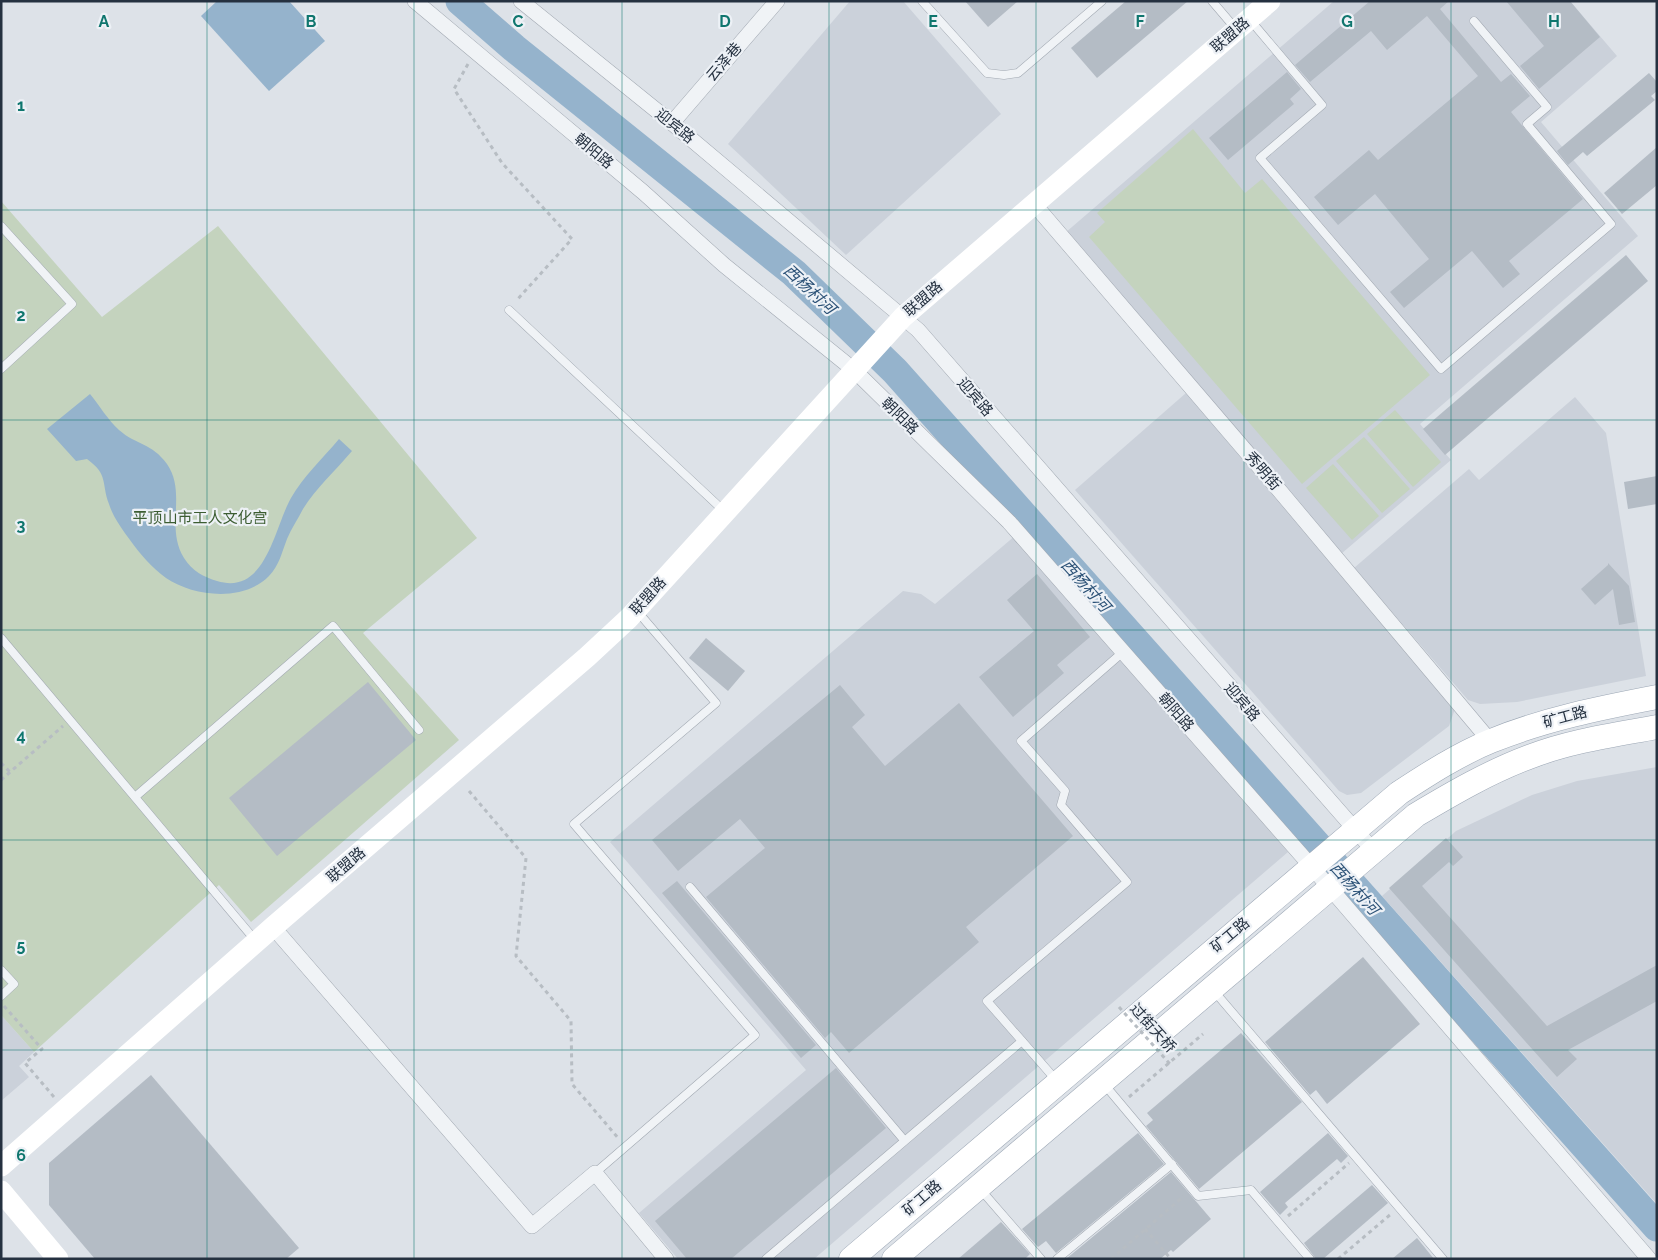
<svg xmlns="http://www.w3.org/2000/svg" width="1658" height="1260" font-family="Raleway,'Noto Sans SC',sans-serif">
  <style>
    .built { fill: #cbd1da }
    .green { fill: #c4d3be }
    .water { fill: #95b3cc }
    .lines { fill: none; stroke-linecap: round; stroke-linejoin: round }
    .river { stroke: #95b3cc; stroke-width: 29 }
    .building { fill: #b4bcc5 }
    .lane-casing { stroke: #a2a9b2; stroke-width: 9 }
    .street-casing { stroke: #a2a9b2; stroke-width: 16 }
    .primary-casing { stroke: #9ca7b5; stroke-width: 25 }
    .path { stroke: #b7bdc3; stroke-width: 3; stroke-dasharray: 4 4; stroke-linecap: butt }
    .lane { stroke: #f0f3f6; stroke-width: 8 }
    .street { stroke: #f0f3f6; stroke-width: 15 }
    .secondary { stroke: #fff; stroke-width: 21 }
    .primary { stroke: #fff; stroke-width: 24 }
    .path-bridge { stroke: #b7bdc3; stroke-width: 3; stroke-dasharray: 4 4; stroke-linecap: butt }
    .grid { fill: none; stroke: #0f766e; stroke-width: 1; stroke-opacity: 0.55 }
    .labels { text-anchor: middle; stroke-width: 4.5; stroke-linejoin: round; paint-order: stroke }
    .street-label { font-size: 15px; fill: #253140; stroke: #edf1f6 }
    .park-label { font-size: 15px; fill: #3c5d32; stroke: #edf1f6 }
    .water-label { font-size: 16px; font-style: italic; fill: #2c5277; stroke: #edf1f6 }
    .grid-label { font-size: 16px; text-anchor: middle; font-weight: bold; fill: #0f766e; stroke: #edf1f6; stroke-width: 4.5; stroke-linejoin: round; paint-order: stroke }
  </style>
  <rect width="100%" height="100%" fill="#dde2e8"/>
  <g class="built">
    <path d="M850,1H903L1001,114L846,255L728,144Z"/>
    <path d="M1334,1H1570L1617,56L1541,122L1638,236L1420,424L1451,460L1341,554L1065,233Z"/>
    <path d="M1186,393L1455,709L1449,726L1361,793L1347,795L1339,791L1075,490Z"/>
    <path d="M1575,397L1606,433L1646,676L1517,702L1480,704L1468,700L1354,568L1469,469L1479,480Z"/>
    <path d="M1016,535L1288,852L814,1259H678L639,1213L806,1070L610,842L903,591L921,594L935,604Z"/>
    <path d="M1657,767V1204L1382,896L1456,831L1532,795L1577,781Z"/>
    <path d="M1,1015L34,1052L19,1066L29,1077L1,1101Z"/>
  </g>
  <g class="green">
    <path d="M1193,129L1245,193L1262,179L1430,375L1302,484L1089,237L1105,222L1097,213Z"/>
    <path d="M1,201L102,317L218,226L477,538L363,633L459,740L251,922L219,885L34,1052L1,1015Z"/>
    <path d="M1395,410L1441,462L1413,487L1367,434Z"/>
    <path d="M1364,437L1410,489L1382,513L1336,461Z"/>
    <path d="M1333,464L1379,516L1352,540L1306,488Z"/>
  </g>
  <g class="water">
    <path d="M217,1H289L325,41L269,91L201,16Z"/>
    <path d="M90,394C99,405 108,420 119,430C136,445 152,443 167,464C187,493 165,528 184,558C192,571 204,577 217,581C266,596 274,528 291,498C303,477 323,458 339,439L352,451C336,470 316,488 303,509C298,519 291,529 287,539C282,552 279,566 269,576C244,602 194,597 166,578C152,568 140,554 130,540C122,529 113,517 109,504C101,483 109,475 87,459L76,461L47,429Z"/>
  </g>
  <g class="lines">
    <path class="river" d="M460,1L514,48L794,273L895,371L1657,1227"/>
  </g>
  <g class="building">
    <path d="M965,1H1018L988,27Z"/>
    <path d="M1126,1H1188L1097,78L1071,48Z"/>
    <path d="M1370,1H1449L1440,9L1501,82L1511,74L1530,96L1511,112L1583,199L1509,261L1520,274L1503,288L1472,251L1404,308L1390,292L1429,259L1375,194L1338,225L1314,197L1369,150L1378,160L1478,76L1427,16L1387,50L1371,31L1310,82L1295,65Z"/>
    <path d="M1506,1H1570L1600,37L1539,89L1520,66L1544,46Z"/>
    <path d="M1287,72L1301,89L1290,99L1294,104L1228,160L1209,138Z"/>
    <path d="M1649,73L1657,82V91L1651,96L1655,100L1587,156L1583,152L1568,165L1557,151Z"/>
    <path d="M1657,147V185L1622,214L1604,193Z"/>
    <path d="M1626,255L1648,281L1445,455L1423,429Z"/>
    <path d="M1657,476V504L1628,509L1624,482Z"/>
    <path d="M1608,563L1629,586L1635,622L1619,625L1613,589L1595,605L1581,589L1608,565Z"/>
    <path d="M1037,574L1090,637L1057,665L1064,673L1013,717L979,677L1034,631L1007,600Z"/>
    <path d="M706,638L745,671L728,691L689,658Z"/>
    <path d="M368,682L416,740L277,856L229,798Z"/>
    <path d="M840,685L865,715L852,727L885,766L959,703L1073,836L966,927L979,942L849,1053L831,1032L825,1038L706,897L765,848L740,819L678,871L652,840Z"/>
    <path d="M1446,838L1463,857L1453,866L1449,862L1422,886L1547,1026L1657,965V1001L1568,1050L1577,1059L1557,1077L1389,888Z"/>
    <path d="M677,881L816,1045L801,1058L662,893Z"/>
    <path d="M1363,957L1420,1024L1327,1104L1316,1090L1310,1095L1265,1042Z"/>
    <path d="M1241,1033L1302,1102L1199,1189L1146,1126L1153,1120L1147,1113Z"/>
    <path d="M836,1068L886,1128L731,1259H687L655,1221Z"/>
    <path d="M151,1075L299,1248L286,1259H95L49,1205V1163Z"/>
    <path d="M1138,1133L1164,1164L1056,1253L1046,1241L1038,1247L1022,1229Z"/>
    <path d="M1328,1133L1348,1156L1341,1163L1337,1159L1285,1203L1288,1207L1280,1215L1260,1192Z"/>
    <path d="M1171,1172L1211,1219L1173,1252L1171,1250L1160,1259H1066Z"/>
    <path d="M1372,1185L1388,1203L1323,1259H1316L1304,1243Z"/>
    <path d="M1001,1222L1030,1254L1025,1259H958Z"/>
    <path d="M1417,1238L1434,1259H1392Z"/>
  </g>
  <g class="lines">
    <g class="lane-casing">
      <g id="lane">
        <path d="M922,1L987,73L1004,75L1018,73L1102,1"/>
        <path d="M1212,1L1235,28"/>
        <path d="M1251,21L1322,105L1260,158L1441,369L1611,224L1527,124L1547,107L1474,21"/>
        <path d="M1,226L72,304L1,369"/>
        <path d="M509,310L725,512"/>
        <path d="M1,638L255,940"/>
        <path d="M135,797L333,626L419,730"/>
        <path d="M690,887L904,1140"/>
        <path d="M1,970L14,984L1,996"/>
        <path d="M1214,991L1443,1259"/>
        <path d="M1056,1080L987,1001L1127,882L1061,805L1065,791L1021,741L1123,652"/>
        <path d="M1104,1084L1198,1196L1251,1190L1310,1259"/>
        <path d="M595,1173L755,1035L574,824L716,703L637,611"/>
        <path d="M981,1190L1041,1259"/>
        <path d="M766,1259L1022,1041"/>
        <path d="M1057,1259L1172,1164"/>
      </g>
    </g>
    <g class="street-casing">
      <g id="street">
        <path d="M415,1L643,192L724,265L854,370L1009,522L1311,866L1649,1259"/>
        <path d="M521,1L672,123L918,330L1373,850"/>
        <path d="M672,123L777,1"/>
        <path d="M1034,204L1274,484L1490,741"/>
        <path d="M273,927L532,1226L595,1173L666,1259"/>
      </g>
    </g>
    <g class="primary-casing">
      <g id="primary">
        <path d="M851,1259L1399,793C1428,774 1459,754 1491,741C1545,719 1600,708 1657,697"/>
        <path d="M894,1259L1416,815C1453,793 1489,772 1529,757C1570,741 1614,735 1657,727"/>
      </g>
    </g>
    <g class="path">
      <path d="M468,64L454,89L502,163L572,239L516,301"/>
      <path d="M1,763L10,772"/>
      <path d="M1,780L63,726"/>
      <path d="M469,791L526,858L516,956L571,1021L572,1084L619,1139"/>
      <path d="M4,1006L42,1049L25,1063L54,1097"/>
      <path d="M1129,1097L1203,1034"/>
      <path d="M1288,1216L1349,1163"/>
      <path d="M1145,1229L1171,1259"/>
      <path d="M1111,1259L1184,1196"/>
      <path d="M1338,1259L1391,1214"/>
    </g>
    <use href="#lane" class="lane"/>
    <use href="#street" class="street"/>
    <g class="secondary">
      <path d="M1,1166L273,927L587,657L629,618L903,317L1270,1"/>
      <path d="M1,1191L58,1259"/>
    </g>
    <use href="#primary" class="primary"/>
    <path class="path-bridge" d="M1119,1007L1170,1064"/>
  </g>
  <path class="grid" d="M207,1V1259M414,1V1259M622,1V1259M829,1V1259M1036,1V1259M1244,1V1259M1451,1V1259M1,210H1657M1,420H1657M1,630H1657M1,840H1657M1,1050H1657"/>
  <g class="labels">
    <g class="street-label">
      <text transform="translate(1230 35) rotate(-41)" y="5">联盟路</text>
      <text transform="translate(724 62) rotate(-49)" y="5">云泽巷</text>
      <text transform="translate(675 126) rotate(39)" y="5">迎宾路</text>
      <text transform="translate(594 151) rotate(40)" y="5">朝阳路</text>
      <text transform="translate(923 299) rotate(-41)" y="5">联盟路</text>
      <text transform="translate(975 397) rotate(49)" y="5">迎宾路</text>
      <text transform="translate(900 416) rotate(45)" y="5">朝阳路</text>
      <text transform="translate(1263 471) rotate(49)" y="5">秀明街</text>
      <text transform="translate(648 596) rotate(-48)" y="5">联盟路</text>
      <text transform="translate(1242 702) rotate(49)" y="5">迎宾路</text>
      <text transform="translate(1176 712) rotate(49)" y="5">朝阳路</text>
      <text transform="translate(1565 717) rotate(-15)" y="5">矿工路</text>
      <text transform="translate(346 865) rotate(-41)" y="5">联盟路</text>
      <text transform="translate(1230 935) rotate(-40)" y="5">矿工路</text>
      <text transform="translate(1153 1028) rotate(48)" y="5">过街天桥</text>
      <text transform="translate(922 1198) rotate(-41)" y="5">矿工路</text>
    </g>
    <g class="park-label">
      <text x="200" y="523">平顶山市工人文化宫</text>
    </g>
    <g class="water-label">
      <text transform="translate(810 289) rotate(43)" y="6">西杨村河</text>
      <text transform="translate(1086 585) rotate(48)" y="6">西杨村河</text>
      <text transform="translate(1355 888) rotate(48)" y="6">西杨村河</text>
    </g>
  </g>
  <g class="grid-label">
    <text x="104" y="27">A</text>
    <text x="311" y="27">B</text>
    <text x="518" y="27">C</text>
    <text x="725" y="27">D</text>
    <text x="933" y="27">E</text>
    <text x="1140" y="27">F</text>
    <text x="1347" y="27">G</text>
    <text x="1554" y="27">H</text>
    <text x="21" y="111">1</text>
    <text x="21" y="321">2</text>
    <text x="21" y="531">3</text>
    <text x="21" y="741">4</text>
    <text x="21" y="951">5</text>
    <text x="21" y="1161">6</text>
  </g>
  <rect width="1658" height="1260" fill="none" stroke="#253140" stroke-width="5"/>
</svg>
